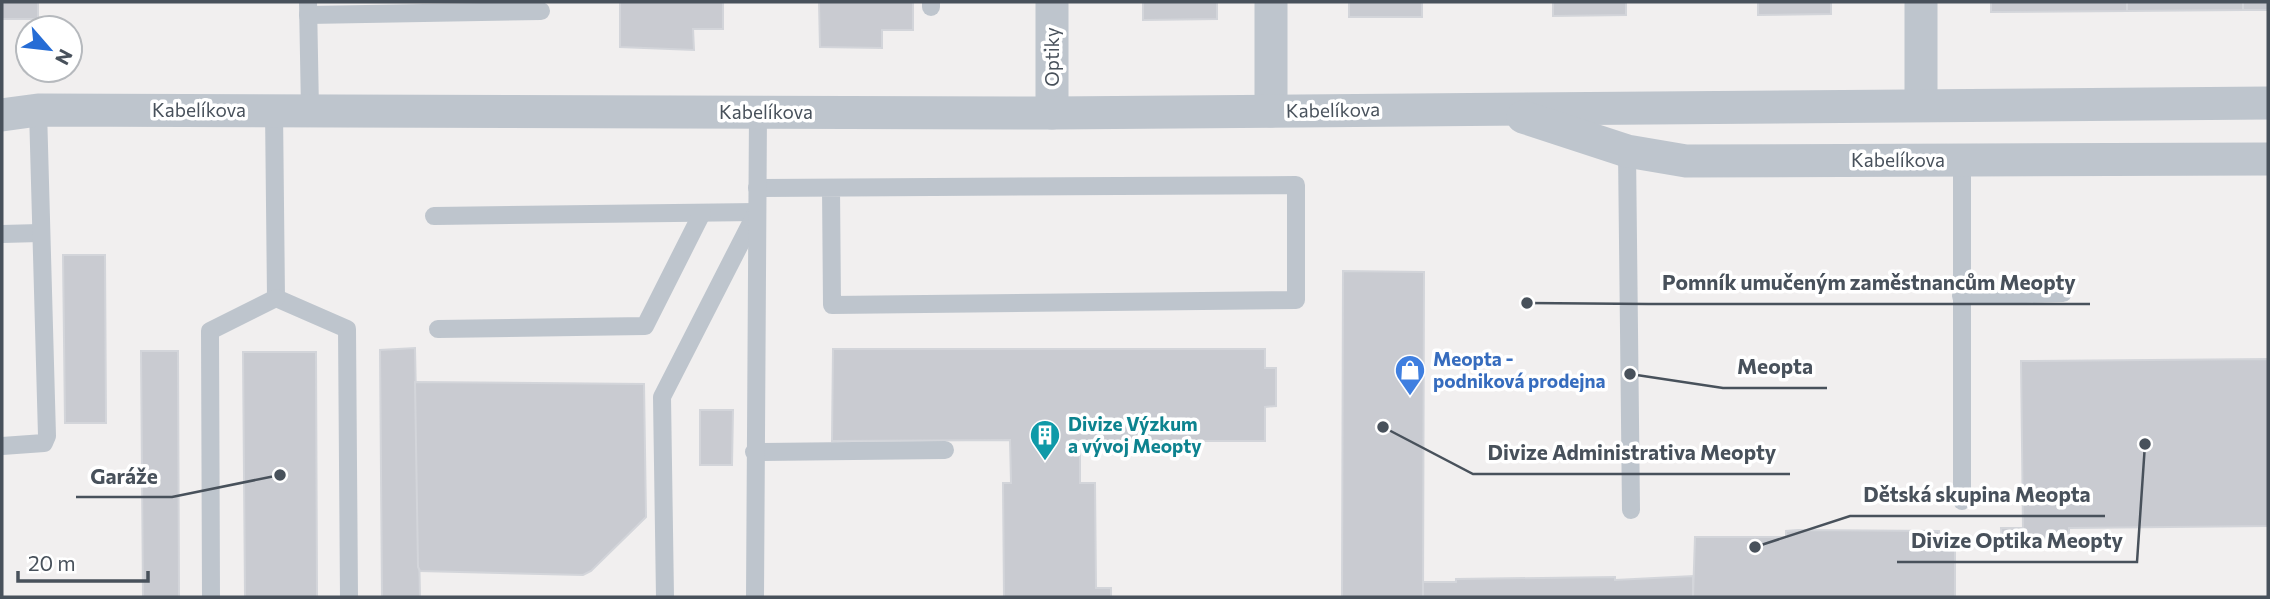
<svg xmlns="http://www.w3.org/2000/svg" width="2270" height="599" font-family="Commissioner,sans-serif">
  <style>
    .building { fill: #c9cbd1; stroke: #d3d5da; stroke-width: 2 }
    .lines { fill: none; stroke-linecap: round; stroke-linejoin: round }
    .service { stroke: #bec5cd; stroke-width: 18 }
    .minor { stroke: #bec5cd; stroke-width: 33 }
    .labels { text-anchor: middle; stroke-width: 7; stroke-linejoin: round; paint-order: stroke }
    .street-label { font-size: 19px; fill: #48515b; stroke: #fff }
    .shop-label { font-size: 19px; font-weight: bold; fill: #366cbe; stroke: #fff; text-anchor: start }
    .culture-label { font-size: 19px; font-weight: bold; fill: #0d838f; stroke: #fff; text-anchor: start }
    .leader { fill: none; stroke: #48515b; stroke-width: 2.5 }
    .callout-dot { fill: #48515b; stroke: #fff; stroke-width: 2.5 }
    .callout-label { font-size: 21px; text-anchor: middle; font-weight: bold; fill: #48515b; stroke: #fff; stroke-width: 7; stroke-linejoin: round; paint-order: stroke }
  </style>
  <rect width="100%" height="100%" fill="#f1efef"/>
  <g class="building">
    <rect x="2" y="2" width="36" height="17"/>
    <path d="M620,2H723V29H693L694,50L620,47Z"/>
    <path d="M819,2H913V30H882V48L820,47Z"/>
    <path d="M1143,2H1217V19L1143,20Z"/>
    <rect x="1349" y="2" width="73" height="15"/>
    <path d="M1553,2H1626V15L1553,16Z"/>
    <path d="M1758,2H1831V14L1758,15Z"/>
    <path d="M1991,2H2127V11L1991,12Z"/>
    <path d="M2127,2H2243V10L2127,11Z"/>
    <rect x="2243" y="2" width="25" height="8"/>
    <path d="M63,255H105L106,423H65Z"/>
    <path d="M1343,271L1424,272L1423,597H1342Z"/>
    <path d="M415,348L420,597H382L380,350Z"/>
    <path d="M833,349H1265V368H1276V406L1265,407V441H1080V483H1095L1096,588H1111V597H1004L1003,483H1011L1010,440L832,441Z"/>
    <path d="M141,351H178L179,597H143Z"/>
    <path d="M243,352H316L317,597H245Z"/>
    <path d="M2268,359V526L2069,528V547H2002L2001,528H2023L2021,361Z"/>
    <path d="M415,382L644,384L646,517L591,571L583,575L420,571L418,567Z"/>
    <path d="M700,410H733L732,465H700Z"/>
    <path d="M1798,530L1939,531V536H1955V597H1693L1695,537H1786V531Z"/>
    <path d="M1693,576V597H1423V582H1456V579L1615,577V580Z"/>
  </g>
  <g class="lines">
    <g class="service">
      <path d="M308,2L310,110"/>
      <path d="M931,2V7"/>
      <path d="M308,15L541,11"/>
      <path d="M274,110L276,298"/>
      <path d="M1627,151L1631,510"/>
      <path d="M1962,159V501"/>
      <path d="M757,188L1296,185V300L832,305L831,188"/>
      <path d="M434,216L757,212"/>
      <path d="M2,234L40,233"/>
      <path d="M1961,296L2063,293"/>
      <path d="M276,298L347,329L349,597"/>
      <path d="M438,329L645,326L702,213"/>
      <path d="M2,446L44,443L47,436L38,110"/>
      <path d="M754,452L945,450"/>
      <path d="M211,597L210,331L276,298"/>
      <path d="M665,597L662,397L755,215"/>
      <path d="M755,597L758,112"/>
    </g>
    <g class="minor">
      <path d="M1052,2V113"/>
      <path d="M1271,2V111"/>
      <path d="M1921,2V103"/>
      <path d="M2,115L38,110L1052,113L2268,103"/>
      <path d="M1523,117L1627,151L1686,161L2268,159"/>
    </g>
  </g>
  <defs>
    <g id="shop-pin" transform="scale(1.575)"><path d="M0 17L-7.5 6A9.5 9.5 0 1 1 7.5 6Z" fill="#3f7fe0" stroke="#fff"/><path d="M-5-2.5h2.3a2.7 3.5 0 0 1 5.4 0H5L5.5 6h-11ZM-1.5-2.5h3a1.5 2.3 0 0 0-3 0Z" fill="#fff"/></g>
    <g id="building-pin" transform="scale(1.575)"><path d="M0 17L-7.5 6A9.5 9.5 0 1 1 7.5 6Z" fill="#0f9aa8" stroke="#fff"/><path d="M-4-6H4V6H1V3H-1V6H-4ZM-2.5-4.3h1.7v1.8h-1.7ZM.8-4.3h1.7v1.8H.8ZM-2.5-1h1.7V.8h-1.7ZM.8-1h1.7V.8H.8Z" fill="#fff"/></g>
  </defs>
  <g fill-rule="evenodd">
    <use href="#shop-pin" x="1410" y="370"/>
    <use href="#building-pin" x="1045" y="435"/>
  </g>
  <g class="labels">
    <g class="street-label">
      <text transform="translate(1052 57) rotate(-90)" y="7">Optiky</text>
      <text x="199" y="117">Kabelíkova</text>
      <text transform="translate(1333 110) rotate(-1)" y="7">Kabelíkova</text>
      <text x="766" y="119">Kabelíkova</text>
      <text x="1898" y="167">Kabelíkova</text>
    </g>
    <g class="shop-label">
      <text x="1433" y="366">Meopta -<tspan x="1433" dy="22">podniková prodejna</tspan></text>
    </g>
    <g class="culture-label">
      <text x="1068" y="431">Divize Výzkum<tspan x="1068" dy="22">a vývoj Meopty</tspan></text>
    </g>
  </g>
  <path class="leader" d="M1527 303L1648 304H2090M1630 374L1723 388H1827M1383 427L1473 474H1790M280 475L172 497H76M1755 547L1850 516H2105M2145 444L2137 562H1897"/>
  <g class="callout-dot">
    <circle cx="1527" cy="303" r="7"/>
    <circle cx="1630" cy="374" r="7"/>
    <circle cx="1383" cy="427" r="7"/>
    <circle cx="280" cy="475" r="7"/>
    <circle cx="1755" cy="547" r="7"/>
    <circle cx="2145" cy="444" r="7"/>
  </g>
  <g class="callout-label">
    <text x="1869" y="290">Pomník umučeným zaměstnancům Meopty</text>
    <text x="1775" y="374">Meopta</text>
    <text x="1632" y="460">Divize Administrativa Meopty</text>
    <text x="124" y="484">Garáže</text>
    <text x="1977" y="502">Dětská skupina Meopta</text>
    <text x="2017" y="548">Divize Optika Meopty</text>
  </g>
  <rect width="2270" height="599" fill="none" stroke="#48515b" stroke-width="7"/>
  <g transform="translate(49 49) rotate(118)"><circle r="33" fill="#ffffff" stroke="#b6b9bd" stroke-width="2"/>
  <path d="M0-5L12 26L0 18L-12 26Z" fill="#256cd5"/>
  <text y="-10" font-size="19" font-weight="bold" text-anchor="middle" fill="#48515b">N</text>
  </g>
  <path d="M18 571v10h130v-10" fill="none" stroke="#48515b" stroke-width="3.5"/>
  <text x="28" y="571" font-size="21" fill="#48515b" stroke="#ffffff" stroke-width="5" paint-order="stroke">20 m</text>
</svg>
